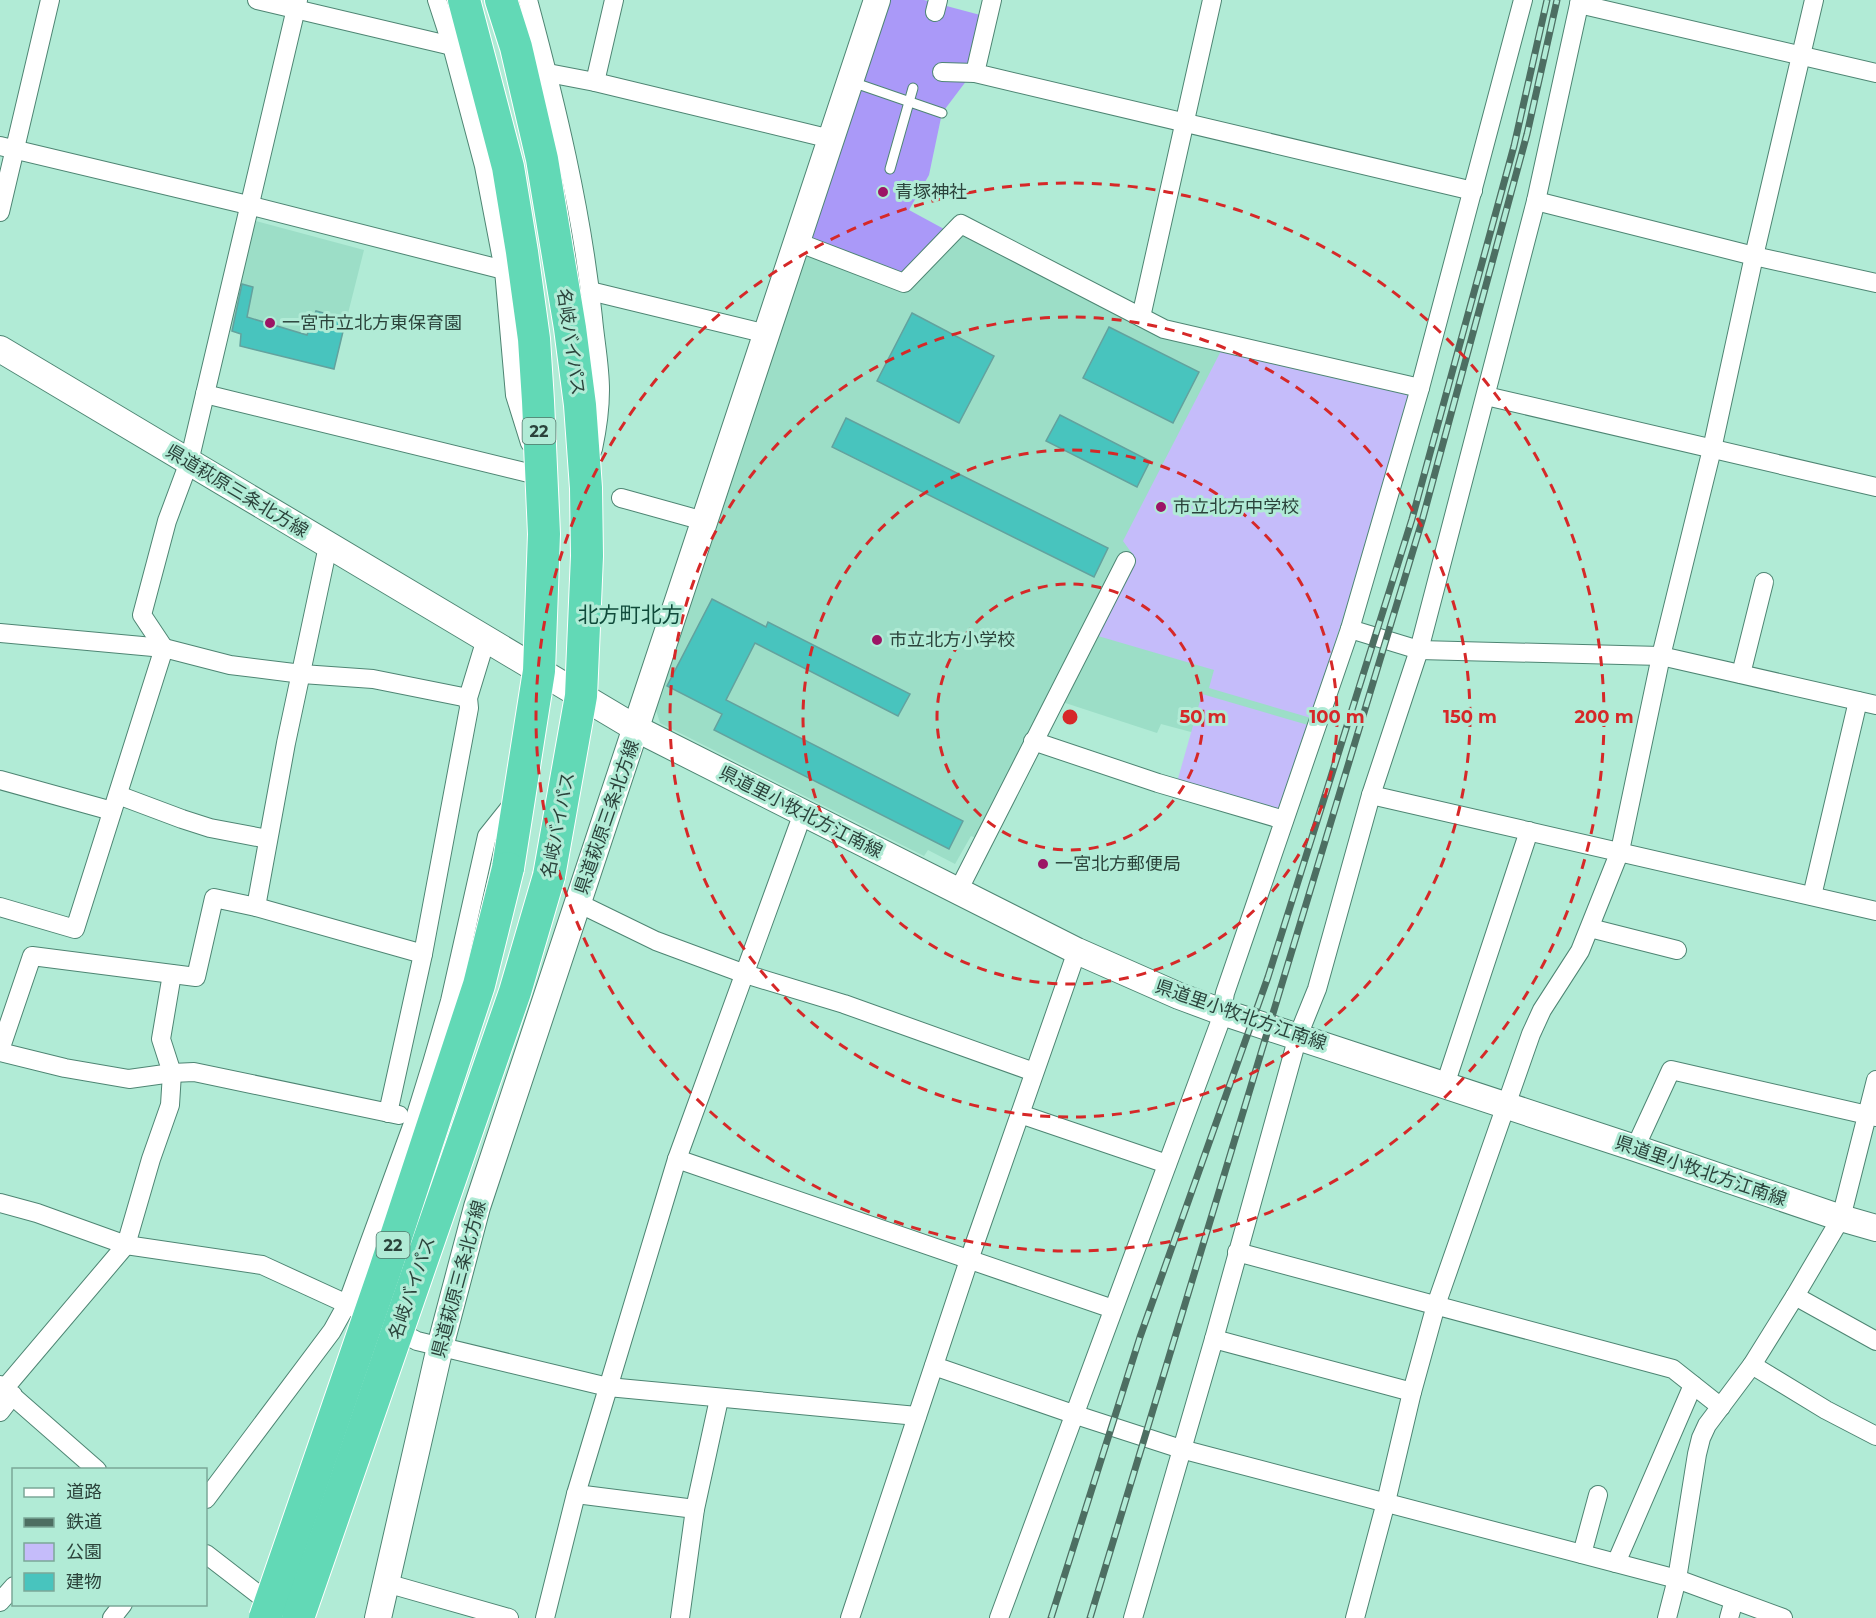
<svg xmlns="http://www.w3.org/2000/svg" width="1876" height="1618" font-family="Montserrat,'Noto Sans JP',sans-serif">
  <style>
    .built { fill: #9cdec7 }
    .green { fill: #c5bcfa }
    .forest { fill: #aa99f8 }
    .building { fill: #48c4be; stroke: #63a29e; stroke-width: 1.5 }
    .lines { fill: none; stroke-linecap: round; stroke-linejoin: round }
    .lane-casing { stroke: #4e8573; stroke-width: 11 }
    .street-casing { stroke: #4e8573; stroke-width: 20 }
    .secondary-casing { stroke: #4e8573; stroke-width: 28 }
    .highway-casing { stroke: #fff; stroke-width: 34 }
    .lane { stroke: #fff; stroke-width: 9 }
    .street { stroke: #fff; stroke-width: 18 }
    .secondary { stroke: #fff; stroke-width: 26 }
    .highway { stroke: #62d9b6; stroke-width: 32 }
    .rail-casing { stroke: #4d6e62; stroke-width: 7 }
    .rail { stroke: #b1ebd6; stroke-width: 4.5; stroke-dasharray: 14; stroke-linecap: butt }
    .highway-bridge-casing { stroke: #fff; stroke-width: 34; stroke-linecap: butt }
    .highway-bridge { stroke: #62d9b6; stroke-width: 32 }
    .ring { fill: none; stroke: #d62828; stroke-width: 3; stroke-dasharray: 10 8 }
    .poi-dot { fill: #9c1565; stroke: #b1ebd6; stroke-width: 2 }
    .labels { text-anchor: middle; stroke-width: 6; stroke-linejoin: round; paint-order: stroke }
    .shield { fill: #b1ebd6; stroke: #53756a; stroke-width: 1.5 }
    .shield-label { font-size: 16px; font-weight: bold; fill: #2b433b }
    .poi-label { font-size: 18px; fill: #2b433b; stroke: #b1ebd6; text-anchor: start }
    .street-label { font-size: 18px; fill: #2b433b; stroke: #b1ebd6 }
    .quarter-label { font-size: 21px; fill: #0f4a3a; stroke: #b1ebd6 }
    .centre { fill: #d62828; stroke: #b1ebd6; stroke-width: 3 }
    .ring-label { font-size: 18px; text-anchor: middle; font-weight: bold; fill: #d62828; stroke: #b1ebd6; stroke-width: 6; stroke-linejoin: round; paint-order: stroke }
  </style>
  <rect width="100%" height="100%" fill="#b1ebd6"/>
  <g class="built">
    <path d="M245,218L364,250L334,369L240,346V334L228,331Z"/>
    <path d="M962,233L1223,349L1360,564L1279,811L1191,732L1161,724L1157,733L1047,697L976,838L971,836L955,864L928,850L924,856L660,723L656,710L806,253L905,292Z"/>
  </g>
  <g class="green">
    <path d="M1222,349L1406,391L1410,397L1360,564L1311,718L1209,688L1214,670L1098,636L1136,559L1123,541Z"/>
    <path d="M1202,694L1308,725L1279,811L1177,782Z"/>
  </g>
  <path class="forest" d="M887,0H924L984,16L970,76L942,113L929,175L909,210L944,229L905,271L898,272L811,238Z"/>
  <g class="building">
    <path d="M242,284L253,287L247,317L307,335L316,311L346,319L334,369L240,346L241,334L232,331Z"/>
    <path d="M912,313L994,356L959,423L877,381Z"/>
    <path d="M1109,327L1199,372L1173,423L1083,378Z"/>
    <path d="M1060,415L1150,461L1137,487L1046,441Z"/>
    <path d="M846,418L1108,548L1094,577L832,447Z"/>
    <path d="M712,599L766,627L768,622L910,694L898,716L755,643L726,700L963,821L949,849L714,730L722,714L667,686Z"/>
  </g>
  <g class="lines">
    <g class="lane-casing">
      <g id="lane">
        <path d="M852,82L942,113"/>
        <path d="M890,169L913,88"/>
      </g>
    </g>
    <g class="street-casing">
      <g id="street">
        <path d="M257,0L452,46"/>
        <path d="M437,0L452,46L484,166L504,270L515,395L530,443"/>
        <path d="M528,0C556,104 582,210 593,318C595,341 600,366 600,390C600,410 597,430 593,449"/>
        <path d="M992,0L975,73L1473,191"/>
        <path d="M1579,4L1876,73"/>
        <path d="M935,12L938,0"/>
        <path d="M942,72L975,73"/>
        <path d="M548,73L595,82L831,139"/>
        <path d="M595,82L614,0"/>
        <path d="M0,146L248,205L504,270"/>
        <path d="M1536,201L1754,256L1876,283"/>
        <path d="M0,212L50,0"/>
        <path d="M797,242L904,283L961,224L1164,329L1420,388"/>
        <path d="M590,291L767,334"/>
        <path d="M1141,317L1212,0"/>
        <path d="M205,394L541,476"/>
        <path d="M1486,396L1876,487"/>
        <path d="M621,498L704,521"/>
        <path d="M1350,629L1419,650L1661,656L1876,705"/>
        <path d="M0,633L164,648L230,665L302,674L373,679L468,698"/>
        <path d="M1741,674L1764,582"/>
        <path d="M1033,741L1158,783L1284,820"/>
        <path d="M0,780L112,811"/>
        <path d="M118,795L182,819L210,828L268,839"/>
        <path d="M1371,795L1876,911"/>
        <path d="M958,891L1126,561"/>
        <path d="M1812,896L1858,701"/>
        <path d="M578,903L656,941L745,974L844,1004L1034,1072"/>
        <path d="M0,907L75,929L164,648L142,615L167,521L189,462L298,0"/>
        <path d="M256,907L286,743L328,546"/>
        <path d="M1590,928L1677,950"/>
        <path d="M0,1050L32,956L196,977L214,898L256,907L423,954"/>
        <path d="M0,1052L65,1068L129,1079L172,1073L194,1072L399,1115"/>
        <path d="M1445,1085L1529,831"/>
        <path d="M388,1113L423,954L469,708L468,698L486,639"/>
        <path d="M1020,1114L1167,1164"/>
        <path d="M1635,1148L1671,1070L1876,1117"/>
        <path d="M677,1159L1113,1309"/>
        <path d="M0,1203L37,1213L126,1245L262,1265L347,1304L417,1341L608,1387L917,1416"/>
        <path d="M1237,1252L1673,1369L1721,1407"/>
        <path d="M1795,1296L1876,1341"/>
        <path d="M1214,1339L1412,1392"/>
        <path d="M1752,1365L1826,1410L1876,1436"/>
        <path d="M934,1366L1073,1414L1181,1449L1677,1579L1783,1618"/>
        <path d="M0,1385L97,1470"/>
        <path d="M4,1389L126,1245L151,1159L170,1105L172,1073L161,1039L172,974"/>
        <path d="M0,1412L13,1395"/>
        <path d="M576,1494L695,1509"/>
        <path d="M206,1499L332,1331L347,1304L415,1118L432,1063L450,1001L487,836L515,801"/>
        <path d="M206,1554L276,1608"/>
        <path d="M1582,1554L1598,1495"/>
        <path d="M1616,1563L1693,1385"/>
        <path d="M386,1583L509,1618"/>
        <path d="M0,1602L14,1586"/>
        <path d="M112,1618L123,1604"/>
        <path d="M545,1618L576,1494L677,1159L803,813"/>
        <path d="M680,1618L695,1509L719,1399"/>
        <path d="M850,1618L969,1260L1077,951"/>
        <path d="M999,1618L1220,1022L1225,993L1350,629L1420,388L1523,0"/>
        <path d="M1133,1618L1214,1339L1298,1036L1317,989L1371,795L1419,650L1536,201L1580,0"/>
        <path d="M1355,1618L1386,1502L1412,1392L1436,1305L1531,1034L1542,1010L1580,951L1620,851L1661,656L1712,449L1754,256L1814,0"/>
        <path d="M1667,1618L1677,1579L1697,1454L1701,1438L1707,1425L1752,1365L1795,1296L1841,1218L1876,1080"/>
        <path d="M1729,1618L1734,1600"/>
      </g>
    </g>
    <g class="secondary-casing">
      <g id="secondary">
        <path d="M0,349L637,729L1077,951L1179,996L1222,1012L1635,1148L1841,1218L1876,1228"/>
        <path d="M378,1618L440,1347L477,1207L877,0"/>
      </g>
    </g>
    <g class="highway-casing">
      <g id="highway">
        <path d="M464,0L508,167L522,252L534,339L538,401L544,534L539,671L508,868"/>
        <path d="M501,0L516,47L542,159L570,328L580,405L586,488L587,556L581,696L549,876"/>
      </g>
    </g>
    <use href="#lane" class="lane"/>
    <use href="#street" class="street"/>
    <use href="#secondary" class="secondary"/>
    <use href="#highway" class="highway"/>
    <g class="rail-casing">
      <g id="rail">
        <path d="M1051,1618L1140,1337L1268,977L1412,519L1514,146L1547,0"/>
        <path d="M1090,1618L1422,521L1527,134L1557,0"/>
      </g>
    </g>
    <use href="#rail" class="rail"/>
    <g class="highway-bridge-casing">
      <g id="highway-bridge">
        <path d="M265,1618L385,1270L479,985L508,868"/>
        <path d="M298,1618L515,992L549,876"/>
      </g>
    </g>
    <use href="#highway-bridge" class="highway-bridge"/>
  </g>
  <g class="ring">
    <circle cx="1070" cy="717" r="133"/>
    <circle cx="1070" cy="717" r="267"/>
    <circle cx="1070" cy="717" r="400"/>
    <circle cx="1070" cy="717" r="534"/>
  </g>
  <g class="poi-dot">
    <circle cx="883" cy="192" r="6"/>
    <circle cx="270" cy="323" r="6"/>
    <circle cx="1161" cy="507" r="6"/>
    <circle cx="877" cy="640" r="6"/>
    <circle cx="1043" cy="864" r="6"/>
  </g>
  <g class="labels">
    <g class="shield">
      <rect x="522.5" y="418" width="33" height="26" rx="4.5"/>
      <rect x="376.5" y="1232" width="33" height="26" rx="4.5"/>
    </g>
    <g class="shield-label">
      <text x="539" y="437">22</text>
      <text x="393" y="1251">22</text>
    </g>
    <g class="poi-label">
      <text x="895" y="198">青塚神社</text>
      <text x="282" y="329">一宮市立北方東保育園</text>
      <text x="1173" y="513">市立北方中学校</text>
      <text x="889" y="646">市立北方小学校</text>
      <text x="1055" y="870">一宮北方郵便局</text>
    </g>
    <g class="street-label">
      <text transform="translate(571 342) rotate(82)" y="6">名岐バイパス</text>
      <text transform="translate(237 491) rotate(31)" y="6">県道萩原三条北方線</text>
      <text transform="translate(801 812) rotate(27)" y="6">県道里小牧北方江南線</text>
      <text transform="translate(607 817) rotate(-71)" y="6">県道萩原三条北方線</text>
      <text transform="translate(558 825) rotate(-79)" y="6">名岐バイパス</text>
      <text transform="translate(1241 1015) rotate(19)" y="6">県道里小牧北方江南線</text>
      <text transform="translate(1701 1171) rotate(19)" y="6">県道里小牧北方江南線</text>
      <text transform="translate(459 1279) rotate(-75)" y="6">県道萩原三条北方線</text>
      <text transform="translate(412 1288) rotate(-71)" y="6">名岐バイパス</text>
    </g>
    <g class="quarter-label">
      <text x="630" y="622">北方町北方</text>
    </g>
  </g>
  <circle cx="1070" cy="717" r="9" class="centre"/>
  <g class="ring-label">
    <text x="1203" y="723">50 m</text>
    <text x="1337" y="723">100 m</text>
    <text x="1470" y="723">150 m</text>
    <text x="1604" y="723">200 m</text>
  </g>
  <rect x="12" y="1468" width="195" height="138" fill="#b1ebd6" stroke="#7ba898" stroke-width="1.5"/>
  <rect x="24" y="1488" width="30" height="9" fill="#ffffff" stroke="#7ba898" stroke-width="1.5"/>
  <text x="66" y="1498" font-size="18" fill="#2b433b">道路</text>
  <rect x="24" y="1518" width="30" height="9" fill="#4d6e62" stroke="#7ba898" stroke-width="1.5"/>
  <text x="66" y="1528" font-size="18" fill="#2b433b">鉄道</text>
  <rect x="24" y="1543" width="30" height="18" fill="#c5bcfa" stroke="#7ba898" stroke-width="1.5"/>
  <text x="66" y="1558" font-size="18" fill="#2b433b">公園</text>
  <rect x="24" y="1573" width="30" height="18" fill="#48c4be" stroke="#7ba898" stroke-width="1.5"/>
  <text x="66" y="1588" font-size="18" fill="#2b433b">建物</text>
</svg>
